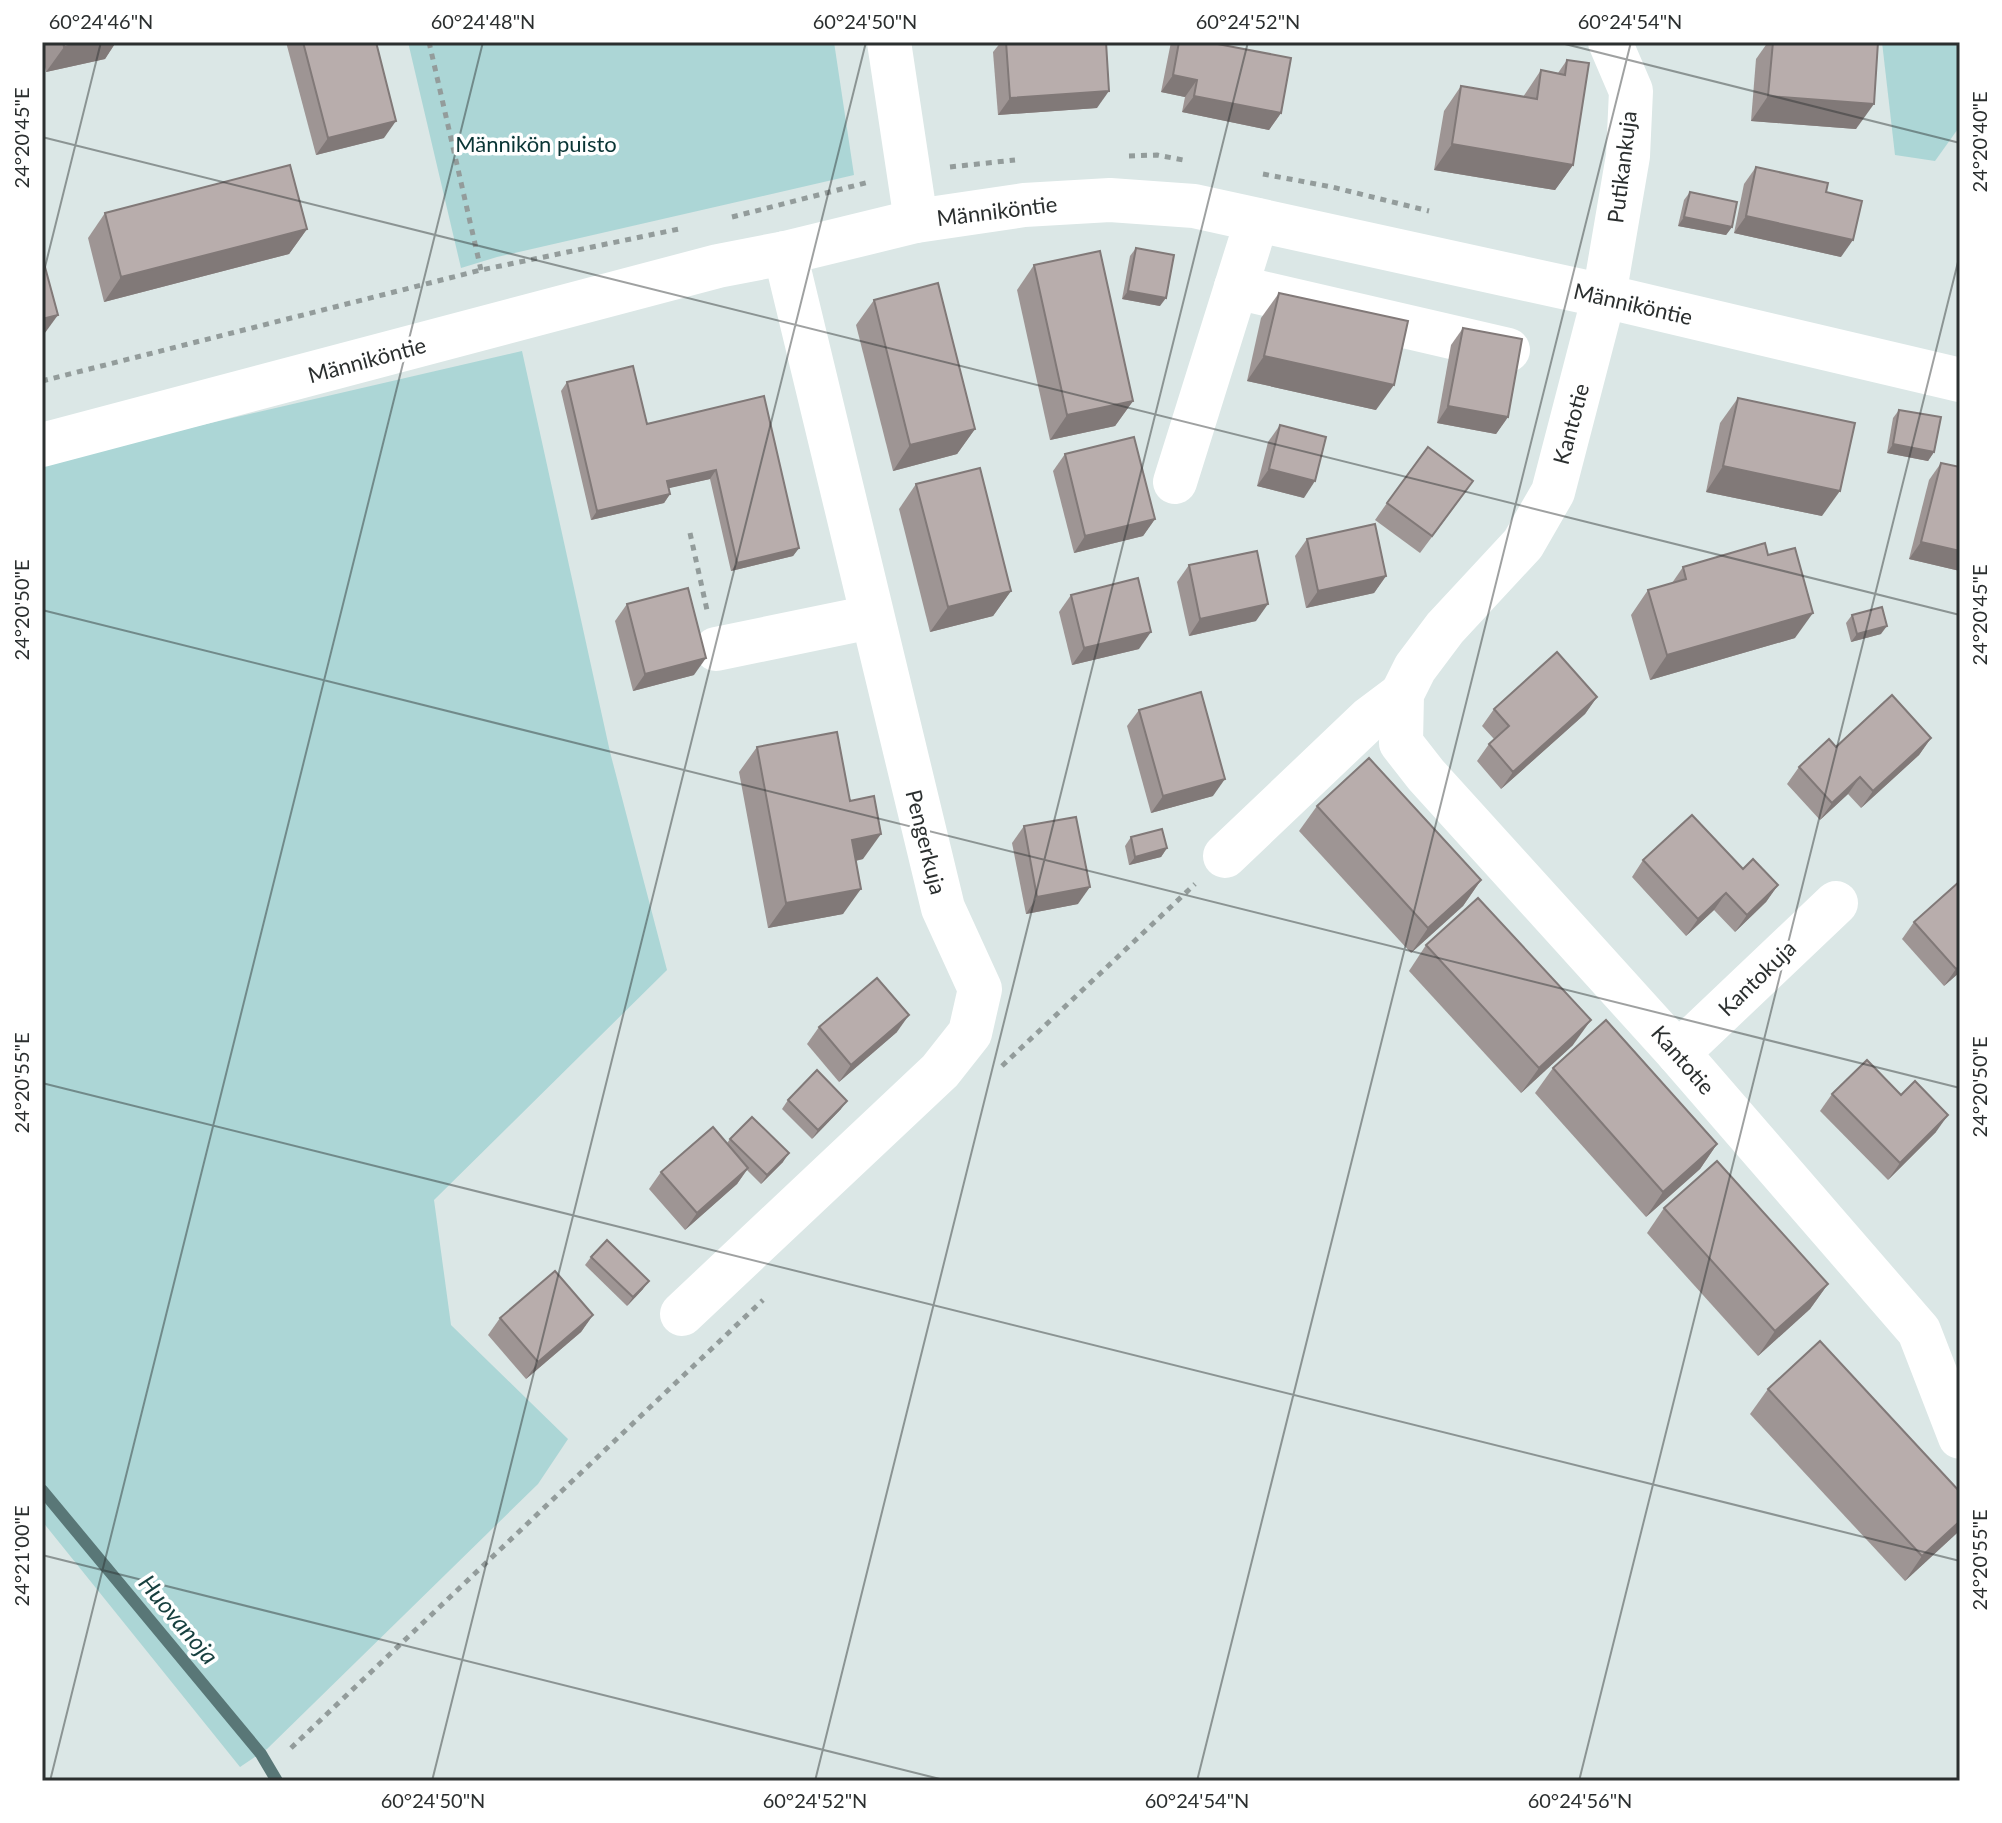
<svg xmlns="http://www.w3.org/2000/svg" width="2002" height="1823" font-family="Lato,sans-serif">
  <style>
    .green { fill: #acd6d6 }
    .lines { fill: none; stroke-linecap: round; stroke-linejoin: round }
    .stream { stroke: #597777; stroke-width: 12 }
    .path { stroke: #939c9b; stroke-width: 5; stroke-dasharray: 6 6; stroke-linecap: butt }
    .minor { stroke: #fff; stroke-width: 44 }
    .wall { fill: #9e9594 }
    .shaded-wall { fill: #817978 }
    .building { fill: #b8adac; stroke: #817978; stroke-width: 2 }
    .ticks { fill: none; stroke: #2b2f2f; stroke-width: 2; stroke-opacity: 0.45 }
    .labels { text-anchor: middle; stroke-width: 7; stroke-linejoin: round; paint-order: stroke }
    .park-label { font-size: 22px; fill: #0a3535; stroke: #fff }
    .street-label { font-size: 22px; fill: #2b2f2f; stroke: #fff }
    .water-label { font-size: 24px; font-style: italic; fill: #163f3e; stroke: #fff }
    .neatline { fill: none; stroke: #2b2f2f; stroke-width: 3 }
    .ticks-label { font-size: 20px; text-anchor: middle; fill: #2b2f2f }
  </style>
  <rect width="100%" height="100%" fill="#dbe7e6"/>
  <g class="green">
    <path d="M408,42H834L854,175L497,257L461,268Z"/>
    <path d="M1882,42H1960V126L1935,161L1895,155Z"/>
    <path d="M522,351L610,752L667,970L434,1200L451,1325L568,1439L538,1484L267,1749L240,1767L42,1521V462Z"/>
  </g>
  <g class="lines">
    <path class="stream" d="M42,1490L261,1754L277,1781"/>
    <g class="path">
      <path d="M429,42L481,270"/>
      <path d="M1129,156L1157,155L1183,160"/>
      <path d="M950,167L1015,160"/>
      <path d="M1263,174L1332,187L1429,211"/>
      <path d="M732,217L869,182"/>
      <path d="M42,381L481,270L679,229"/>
      <path d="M690,533L707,610"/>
      <path d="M1002,1066L1195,884"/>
      <path d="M291,1748L763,1300"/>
    </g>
    <g class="minor">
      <path d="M889,42L916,221"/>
      <path d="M1610,42L1631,91L1628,156L1604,296L1553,492L1523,544L1445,628L1415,668L1402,694L1401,743L1426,775L1678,1053L1919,1331L1960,1437"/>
      <path d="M1236,287L1508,350"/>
      <path d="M42,445L718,266L785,253L916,221L1024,205L1110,200L1194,206L1604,296L1960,380"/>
      <path d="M1175,482L1257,220"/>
      <path d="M716,649L871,617"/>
      <path d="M1225,856L1370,718L1402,694"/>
      <path d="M1678,1053L1836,903"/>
      <path d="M682,1314L940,1071L970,1033L980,989L943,908L785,253"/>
    </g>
  </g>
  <g class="wall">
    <path d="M42,42H116L105,59L46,72L42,52Z"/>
    <path d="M286,42H376L384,138L316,155Z"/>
    <path d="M1001,42H1106L1097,108L998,115L993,52Z"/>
    <path d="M1171,42H1212L1281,113L1269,130L1182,112L1185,97L1161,92Z"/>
    <path d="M1768,42H1878L1856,129L1751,121L1756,59Z"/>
    <path d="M1567,60L1573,165L1555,190L1434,170L1444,111L1461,86L1523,97L1541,70L1558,73Z"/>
    <path d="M1756,167L1826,192L1841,257L1734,233L1744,184Z"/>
    <path d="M1690,192L1732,227L1726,235L1678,226L1684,200Z"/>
    <path d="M105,213L307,229L289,254L104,302L88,238Z"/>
    <path d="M1136,248L1160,306L1122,299L1130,256Z"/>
    <path d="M1034,265L1133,401L1115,426L1050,440L1017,290Z"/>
    <path d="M1279,293L1376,410L1247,381L1261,318Z"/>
    <path d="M874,300L975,429L957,454L893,471L856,325Z"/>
    <path d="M1463,328L1508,417L1496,434L1437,423L1451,345Z"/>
    <path d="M567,382L647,424L764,396L799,548L793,556L731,571L710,479L668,488L670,494L664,503L591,520L561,391Z"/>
    <path d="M1738,398L1822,516L1706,492L1720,423Z"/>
    <path d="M1899,410L1934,452L1928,461L1887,453L1893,418Z"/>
    <path d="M1280,425L1304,498L1257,486L1268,442Z"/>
    <path d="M1065,454L1155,519L1143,536L1074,553L1053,471Z"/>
    <path d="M1941,463L1960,571L1909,559L1929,480Z"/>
    <path d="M916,484L1011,591L993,616L930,632L899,509Z"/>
    <path d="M1461,498L1420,553L1375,520L1387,503Z"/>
    <path d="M1307,539L1386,576L1374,593L1306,608L1295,556Z"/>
    <path d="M1189,565L1256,621L1189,636L1177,582Z"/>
    <path d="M1683,567L1795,638L1650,680L1631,615L1648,590L1672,583Z"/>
    <path d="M1071,595L1139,649L1072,665L1059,612Z"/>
    <path d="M627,604L694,675L633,691L615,621Z"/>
    <path d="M1852,615L1881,634L1851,642L1846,623Z"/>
    <path d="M1597,697L1585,714L1501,789L1477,761L1489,744L1494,739L1482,726L1494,709Z"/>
    <path d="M1139,710L1213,796L1151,813L1127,726Z"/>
    <path d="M1931,738L1919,755L1861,808L1848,794L1820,820L1787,784L1799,767L1836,747Z"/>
    <path d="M757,747L863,859L856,861L843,914L768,928L739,772Z"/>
    <path d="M1317,806L1481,880L1463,906L1411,953L1299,831Z"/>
    <path d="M1024,826L1078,904L1026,914L1012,843Z"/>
    <path d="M1131,837L1167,848L1161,857L1129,865L1125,846Z"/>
    <path d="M1643,860L1743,869L1778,885L1766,902L1735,932L1714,910L1686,936L1632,877Z"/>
    <path d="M1914,922L1960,972L1944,986L1902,939Z"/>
    <path d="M1426,945L1573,1045L1521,1093L1409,971Z"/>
    <path d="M819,1027L897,1032L839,1082L807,1044Z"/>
    <path d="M1553,1068L1717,1144L1700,1169L1646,1217L1535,1093Z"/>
    <path d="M1832,1094L1901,1095L1936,1132L1888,1180L1820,1111Z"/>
    <path d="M788,1100L841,1109L812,1139L782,1109Z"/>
    <path d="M730,1139L783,1162L761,1184L747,1170L737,1184L685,1230L649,1189L661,1172L727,1143Z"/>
    <path d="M1664,1208L1828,1284L1810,1309L1758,1356L1647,1233Z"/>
    <path d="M591,1257L643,1289L627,1306L585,1265Z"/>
    <path d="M593,1315L581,1332L526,1379L488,1335L500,1318Z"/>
    <path d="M1768,1389L1957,1533L1905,1581L1750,1414Z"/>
  </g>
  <g class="shaded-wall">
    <path d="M85,42H116L105,59L46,72L64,47Z"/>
    <path d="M1173,75L1197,80L1185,97L1161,92Z"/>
    <path d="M1109,91L1097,108L998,115L1010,98Z"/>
    <path d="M1194,96L1281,113L1269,130L1182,112Z"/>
    <path d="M1768,96L1874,104L1856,129L1751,121Z"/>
    <path d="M396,121L384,138L316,155L328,138Z"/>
    <path d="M1452,144L1573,165L1555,190L1434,170Z"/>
    <path d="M1746,216L1853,240L1841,257L1734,233Z"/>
    <path d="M1684,217L1732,227L1726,235L1678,226Z"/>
    <path d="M307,229L289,254L104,302L121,277Z"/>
    <path d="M1128,291L1166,298L1160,306L1122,299Z"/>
    <path d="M58,315L42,337V319Z"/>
    <path d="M1264,356L1394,385L1376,410L1247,381Z"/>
    <path d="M1133,401L1115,426L1050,440L1067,415Z"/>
    <path d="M1448,406L1508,417L1496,434L1437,423Z"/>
    <path d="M975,429L957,454L893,471L910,445Z"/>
    <path d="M1893,444L1934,452L1928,461L1887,453Z"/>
    <path d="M1723,466L1840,491L1822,516L1706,492Z"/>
    <path d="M1269,469L1315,481L1304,498L1257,486Z"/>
    <path d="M716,470L710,479L661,490L667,481Z"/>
    <path d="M670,494L664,503L591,520L597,511Z"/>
    <path d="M1155,519L1143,536L1074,553L1085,536Z"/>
    <path d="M1921,542L1960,551V571L1909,559Z"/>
    <path d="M799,548L793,556L731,571L737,563Z"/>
    <path d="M1386,576L1374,593L1306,608L1318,591Z"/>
    <path d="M1011,591L993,616L930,632L948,607Z"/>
    <path d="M1268,604L1256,621L1189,636L1200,619Z"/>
    <path d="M1813,613L1795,638L1650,680L1667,655Z"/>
    <path d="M1887,626L1881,634L1851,642L1857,634Z"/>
    <path d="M1151,632L1139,649L1072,665L1084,648Z"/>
    <path d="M706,658L694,675L633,691L645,674Z"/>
    <path d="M1597,697L1585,714L1501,789L1513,772Z"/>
    <path d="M1931,738L1919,755L1861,808L1873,791Z"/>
    <path d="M1860,777L1848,794L1820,820L1832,803Z"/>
    <path d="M1225,779L1213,796L1151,813L1163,796Z"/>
    <path d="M881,834L863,859L834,865L852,840Z"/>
    <path d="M1167,848L1161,857L1129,865L1135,857Z"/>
    <path d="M1481,880L1463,906L1411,953L1428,928Z"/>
    <path d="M1778,885L1766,902L1735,932L1747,915Z"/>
    <path d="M1090,887L1078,904L1026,914L1037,897Z"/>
    <path d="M861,889L843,914L768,928L786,903Z"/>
    <path d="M1726,893L1714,910L1686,936L1698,919Z"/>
    <path d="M1960,966V972L1944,986L1956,969Z"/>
    <path d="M909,1015L897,1032L839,1082L851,1065Z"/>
    <path d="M1591,1020L1573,1045L1521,1093L1539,1068Z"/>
    <path d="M847,1101L841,1109L812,1139L818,1130Z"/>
    <path d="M1948,1115L1936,1132L1888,1180L1900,1163Z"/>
    <path d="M1717,1144L1700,1169L1646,1217L1663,1192Z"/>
    <path d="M789,1153L783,1162L761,1184L767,1175Z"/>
    <path d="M748,1168L737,1184L685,1230L697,1213Z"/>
    <path d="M649,1281L643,1289L627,1306L633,1297Z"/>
    <path d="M1828,1284L1810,1309L1758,1356L1775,1331Z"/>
    <path d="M593,1315L581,1332L526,1379L538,1362Z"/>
    <path d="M1960,1521V1528L1957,1533L1905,1581L1922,1556Z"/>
  </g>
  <g class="building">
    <path d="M63,42H85L64,47Z"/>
    <path d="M303,42H376L396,121L328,138Z"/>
    <path d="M1006,42H1106L1109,91L1010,98Z"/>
    <path d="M1179,42H1212V43L1291,58L1281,113L1194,96L1197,80L1173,75Z"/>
    <path d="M1773,42H1878L1874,104L1768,96Z"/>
    <path d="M1567,60L1589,63L1573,165L1452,144L1461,86L1537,99L1541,70L1565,75Z"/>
    <path d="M290,165L307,229L121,277L105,213Z"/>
    <path d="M1756,167L1828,183L1826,192L1862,201L1853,240L1746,216Z"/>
    <path d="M1690,192L1737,202L1732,227L1684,217Z"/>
    <path d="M1136,248L1174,255L1166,298L1128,291Z"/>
    <path d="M1100,251L1133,401L1067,415L1034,265Z"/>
    <path d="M42,256L58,315L42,319Z"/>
    <path d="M938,283L975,429L910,445L874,300Z"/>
    <path d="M1279,293L1408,321L1394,385L1264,356Z"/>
    <path d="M1463,328L1522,339L1508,417L1448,406Z"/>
    <path d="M633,366L647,424L764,396L799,548L737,563L716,470L667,481L670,494L597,511L567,382Z"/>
    <path d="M1738,398L1855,423L1840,491L1723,466Z"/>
    <path d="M1899,410L1941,417L1934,452L1893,444Z"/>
    <path d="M1280,425L1326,437L1315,481L1269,469Z"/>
    <path d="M1134,437L1155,519L1085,536L1065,454Z"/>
    <path d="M1428,447L1473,481L1432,536L1387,503Z"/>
    <path d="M1941,463L1960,467V551L1921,542Z"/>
    <path d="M980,468L1011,591L948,607L916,484Z"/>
    <path d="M1375,524L1386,576L1318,591L1307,539Z"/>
    <path d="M1765,543L1768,555L1795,548L1813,613L1667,655L1648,590L1686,579L1683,567Z"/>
    <path d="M1257,551L1268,604L1200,619L1189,565Z"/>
    <path d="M1138,578L1151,632L1084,648L1071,595Z"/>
    <path d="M688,588L706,658L645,674L627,604Z"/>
    <path d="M1882,607L1887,626L1857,634L1852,615Z"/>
    <path d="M1557,652L1597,697L1513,772L1489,744L1509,726L1494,709Z"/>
    <path d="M1201,692L1225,779L1163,796L1139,710Z"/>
    <path d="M1892,695L1931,738L1873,791L1860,777L1832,803L1799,767L1829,739L1836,747Z"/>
    <path d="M837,732L850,801L874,796L881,834L852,840L861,889L786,903L757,747Z"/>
    <path d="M1369,758L1481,880L1428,928L1317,806Z"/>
    <path d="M1692,815L1743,869L1753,859L1778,885L1747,915L1726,893L1698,919L1643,860Z"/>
    <path d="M1076,817L1090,887L1037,897L1024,826Z"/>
    <path d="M1162,829L1167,848L1135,857L1131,837Z"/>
    <path d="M1960,881V966L1956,969L1914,922Z"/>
    <path d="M1478,898L1591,1020L1539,1068L1426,945Z"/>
    <path d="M877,978L909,1015L851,1065L819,1027Z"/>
    <path d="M1606,1020L1717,1144L1663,1192L1553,1068Z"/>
    <path d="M1867,1060L1901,1095L1915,1081L1948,1115L1900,1163L1832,1094Z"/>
    <path d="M817,1070L847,1101L818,1130L788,1100Z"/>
    <path d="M752,1117L789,1153L767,1175L730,1139Z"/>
    <path d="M713,1127L748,1168L697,1213L661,1172Z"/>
    <path d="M1717,1161L1828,1284L1775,1331L1664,1208Z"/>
    <path d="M607,1240L649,1281L633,1297L591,1257Z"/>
    <path d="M555,1271L593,1315L538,1362L500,1318Z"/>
    <path d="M1820,1341L1960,1492V1521L1922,1556L1768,1389Z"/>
  </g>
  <path class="ticks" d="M1557,42L1960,143M42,137L1960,615M42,279L101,42M42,610L1960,1088M42,1083L1960,1561M42,1555L948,1781M50,1781L483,42M432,1781L866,42M815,1781L1248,42M1197,1781L1631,42M1579,1781L1960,254"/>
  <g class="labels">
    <g class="park-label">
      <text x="536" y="152">Männikön puisto</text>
    </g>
    <g class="street-label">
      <text transform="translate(1622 167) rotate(-83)" y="8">Putikankuja</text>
      <text transform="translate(997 211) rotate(-7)" y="8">Männiköntie</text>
      <text transform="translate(1633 304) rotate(13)" y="8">Männiköntie</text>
      <text transform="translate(367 360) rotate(-15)" y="8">Männiköntie</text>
      <text transform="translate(1571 424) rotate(-75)" y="8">Kantotie</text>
      <text transform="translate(926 842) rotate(76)" y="8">Pengerkuja</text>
      <text transform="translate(1757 978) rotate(-44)" y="8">Kantokuja</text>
      <text transform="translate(1683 1060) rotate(49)" y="8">Kantotie</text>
    </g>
    <g class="water-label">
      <text transform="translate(178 1620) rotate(50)" y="8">Huovanoja</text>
    </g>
  </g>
  <rect width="2002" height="1823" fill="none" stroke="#ffffff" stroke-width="88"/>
  <rect x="44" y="44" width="1914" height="1735" class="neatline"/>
  <g class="ticks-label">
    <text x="101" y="29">60°24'46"N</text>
    <text x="483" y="29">60°24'48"N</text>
    <text x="865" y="29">60°24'50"N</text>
    <text x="1248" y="29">60°24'52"N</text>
    <text x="1630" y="29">60°24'54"N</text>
    <text transform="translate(22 138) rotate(-90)" y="7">24°20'45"E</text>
    <text transform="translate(1980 142) rotate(-90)" y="7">24°20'40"E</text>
    <text transform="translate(22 610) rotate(-90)" y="7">24°20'50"E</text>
    <text transform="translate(1980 615) rotate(-90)" y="7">24°20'45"E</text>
    <text transform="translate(22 1083) rotate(-90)" y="7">24°20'55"E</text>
    <text transform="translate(1980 1087) rotate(-90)" y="7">24°20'50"E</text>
    <text transform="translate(22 1556) rotate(-90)" y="7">24°21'00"E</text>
    <text transform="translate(1980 1560) rotate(-90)" y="7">24°20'55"E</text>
    <text x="433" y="1808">60°24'50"N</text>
    <text x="815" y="1808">60°24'52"N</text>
    <text x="1197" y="1808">60°24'54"N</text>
    <text x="1580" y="1808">60°24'56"N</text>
  </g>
</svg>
